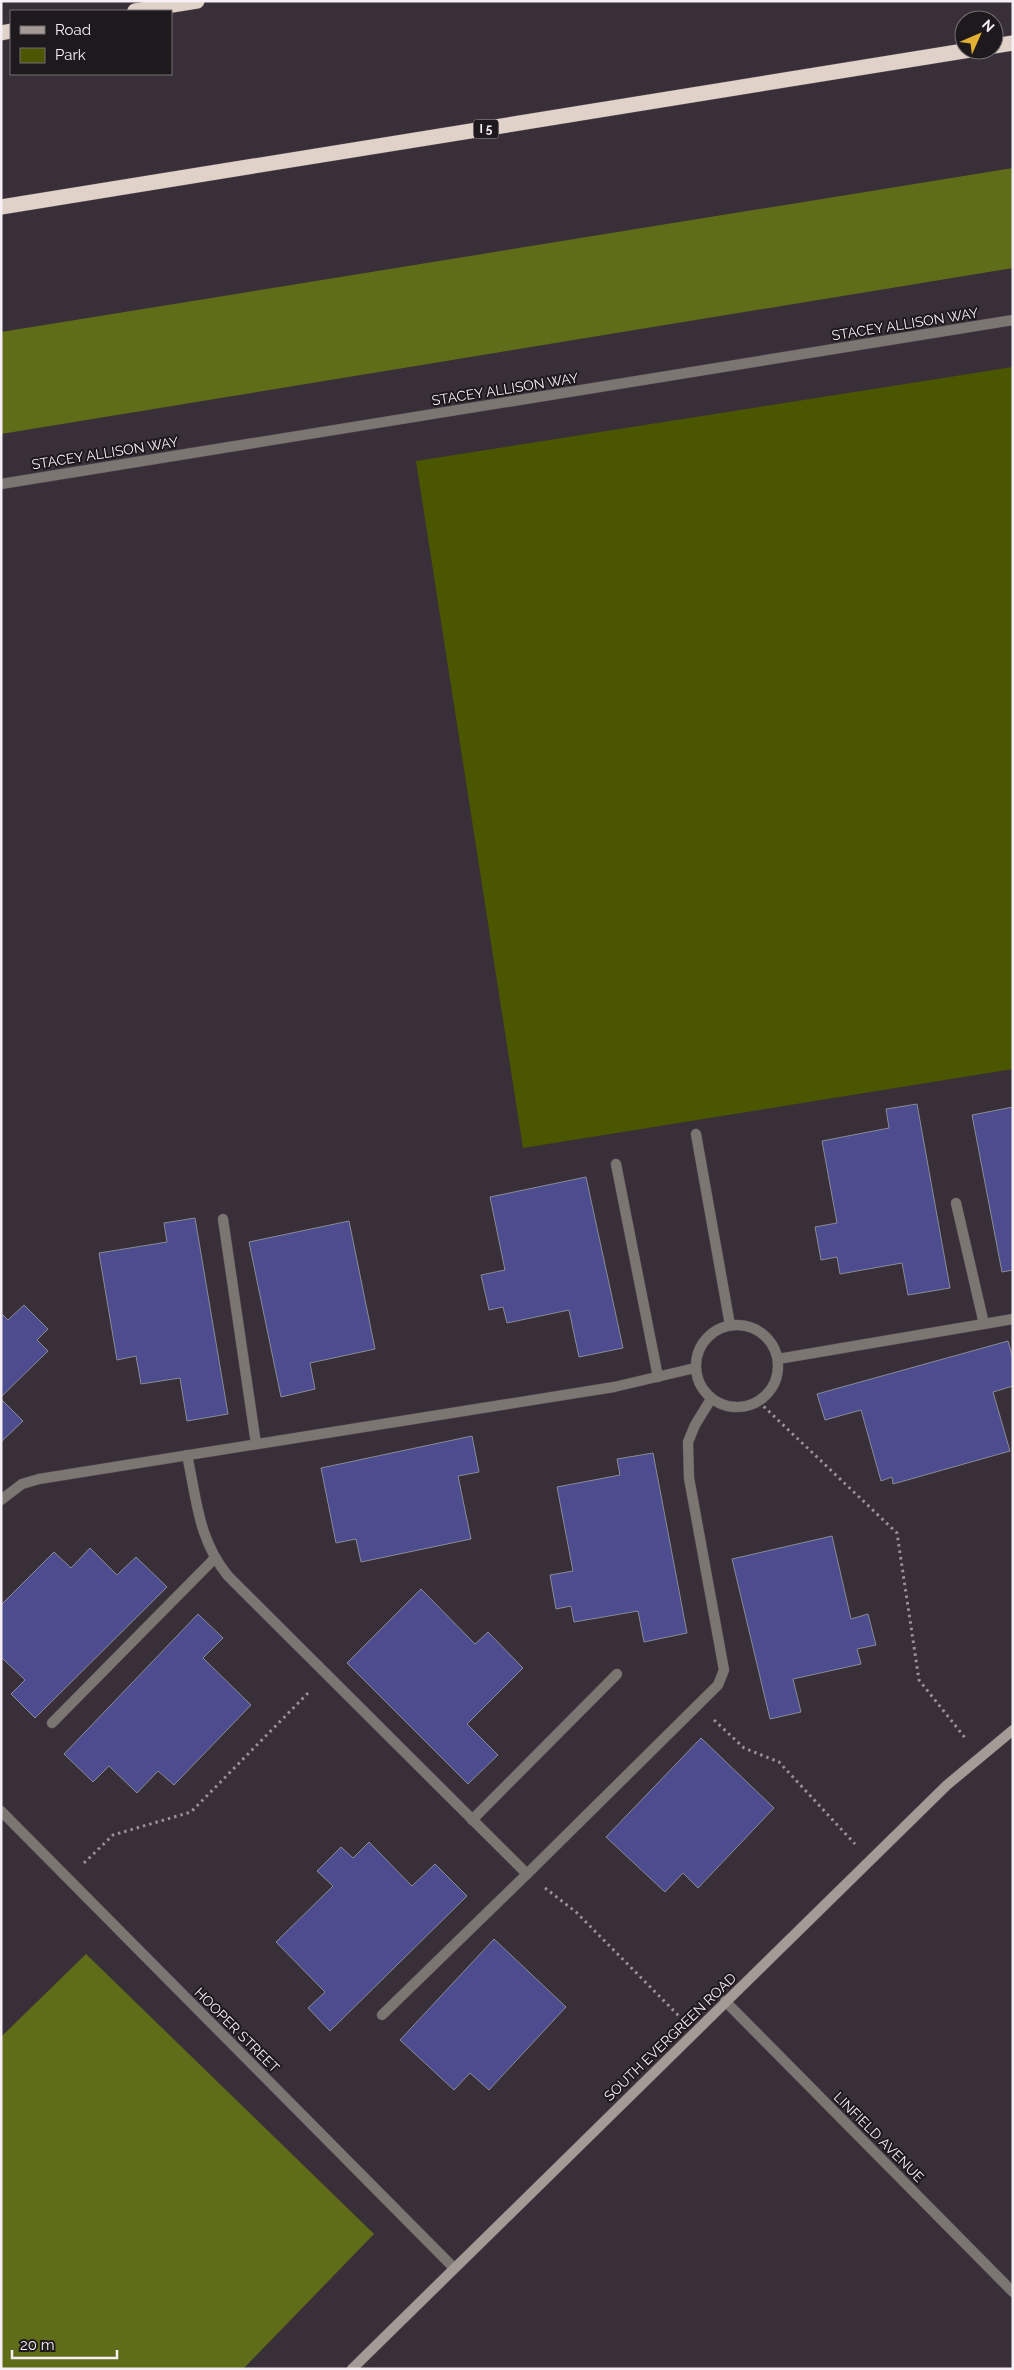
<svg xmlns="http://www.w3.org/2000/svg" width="1014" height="2370" font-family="Raleway,sans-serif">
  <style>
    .green { fill: #4b5601 }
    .forest { fill: #606d18 }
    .building { fill: #4c4c8f; stroke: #898b98 }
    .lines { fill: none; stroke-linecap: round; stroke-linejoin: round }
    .service-casing { stroke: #574e56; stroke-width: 11 }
    .minor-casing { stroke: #574e56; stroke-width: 11 }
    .tertiary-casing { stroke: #574e56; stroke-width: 11 }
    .secondary-casing { stroke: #574e56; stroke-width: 11 }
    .motorway-casing { stroke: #574e56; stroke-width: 16 }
    .path { stroke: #9a9199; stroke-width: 3; stroke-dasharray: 2.5 4; stroke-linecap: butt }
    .service { stroke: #7c7672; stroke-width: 10 }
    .minor { stroke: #7c7672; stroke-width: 10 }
    .tertiary { stroke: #7c7672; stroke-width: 10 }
    .secondary { stroke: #a59b96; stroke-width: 10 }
    .motorway { stroke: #e1d2c9; stroke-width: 15 }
    .labels { text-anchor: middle; stroke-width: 4; stroke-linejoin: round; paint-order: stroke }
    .shield { fill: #1d191d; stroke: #b5afb4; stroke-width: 1 }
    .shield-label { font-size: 12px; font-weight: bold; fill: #f6eff5 }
    .street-label { font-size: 14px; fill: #f6eff5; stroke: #1d191d }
  </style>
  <rect width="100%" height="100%" fill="#392f38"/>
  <path class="green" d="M1013,367V1069L523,1148L416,461Z"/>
  <g class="forest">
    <path d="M1013,168V268L1,434V332Z"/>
    <path d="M86,1954L374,2234L243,2369H1V2037Z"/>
  </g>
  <g class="building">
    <path d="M917,1104L950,1288L908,1295L902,1263L840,1274L837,1257L821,1260L815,1227L837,1223L822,1141L889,1128L886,1109Z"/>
    <path d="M1013,1107V1270L1002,1272L972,1115Z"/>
    <path d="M586,1177L623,1348L579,1357L569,1310L507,1323L503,1307L489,1310L481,1275L505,1270L490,1197Z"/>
    <path d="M195,1218L228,1414L187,1421L180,1378L141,1384L136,1356L117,1360L99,1253L167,1242L164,1223Z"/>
    <path d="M349,1221L375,1349L310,1363L315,1389L281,1397L249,1242Z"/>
    <path d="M24,1305L48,1329L37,1340L48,1351L1,1397V1313L8,1320Z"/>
    <path d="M1008,1341L1013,1359V1386L993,1392L1010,1451L893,1484L892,1477L881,1481L861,1410L825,1420L817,1394Z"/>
    <path d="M1,1399L23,1421L1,1442Z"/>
    <path d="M472,1436L479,1472L458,1476L471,1539L361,1562L356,1539L336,1543L321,1468Z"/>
    <path d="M653,1453L687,1633L644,1642L638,1611L574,1622L571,1606L556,1609L550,1575L573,1571L557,1487L620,1475L617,1459Z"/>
    <path d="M832,1536L851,1619L868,1614L876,1645L857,1649L861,1664L793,1679L801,1712L770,1719L732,1559Z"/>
    <path d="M90,1548L117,1575L136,1557L167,1587L35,1718L11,1694L25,1680L1,1657V1605L54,1552L71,1568Z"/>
    <path d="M421,1589L475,1644L488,1632L523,1668L467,1724L498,1755L468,1784L347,1663Z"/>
    <path d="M198,1614L223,1638L203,1658L251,1705L174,1785L158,1771L137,1793L109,1766L93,1782L64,1754Z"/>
    <path d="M701,1738L774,1808L698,1888L683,1873L665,1892L606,1837Z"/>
    <path d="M369,1842L412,1886L435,1864L467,1896L330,2031L308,2008L325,1992L276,1942L333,1886L317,1871L341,1847L353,1858Z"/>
    <path d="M494,1939L566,2007L489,2090L470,2073L454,2090L400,2040Z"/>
  </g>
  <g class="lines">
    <g class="service-casing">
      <g id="service">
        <path d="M696,1134L730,1325"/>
        <path d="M616,1164L658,1377"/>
        <path d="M956,1203L984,1324"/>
        <path d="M223,1219L256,1444"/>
        <circle cx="737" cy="1366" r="41"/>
        <path d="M778,1359L1013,1319"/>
        <path d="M187,1455C197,1501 198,1539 228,1576L527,1874L718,1685L724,1670L689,1478L688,1442L695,1425L711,1399"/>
        <path d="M1,1500L22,1484L39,1479L614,1387L695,1368"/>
        <path d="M52,1723L214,1559"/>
        <path d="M472,1820L617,1674"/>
        <path d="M382,2015L527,1874"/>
      </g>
    </g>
    <g class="minor-casing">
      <path id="minor" d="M725,2001L1013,2292"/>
    </g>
    <g class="tertiary-casing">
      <g id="tertiary">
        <path d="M1,484L1013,320"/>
        <path d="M1,1811L454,2268"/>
      </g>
    </g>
    <g class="secondary-casing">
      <path id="secondary" d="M352,2369L947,1785L1013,1730"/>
    </g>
    <g class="motorway-casing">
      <g id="motorway">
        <path d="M135,11L197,1"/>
        <path d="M1,33L11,31"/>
        <path d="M994,46L1013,43"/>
        <path d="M1,207L970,50"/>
      </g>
    </g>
    <g class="path">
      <path d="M759,1402L897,1533L919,1680L966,1739"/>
      <path d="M714,1720L744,1748L779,1762L855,1844"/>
      <path d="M84,1863L113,1835L191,1812L310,1691"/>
      <path d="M545,1888L576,1912L680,2017"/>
    </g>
    <use href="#service" class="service"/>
    <use href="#minor" class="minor"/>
    <use href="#tertiary" class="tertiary"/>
    <use href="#secondary" class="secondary"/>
    <use href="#motorway" class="motorway"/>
  </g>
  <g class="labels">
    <rect class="shield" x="473.5" y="119.5" width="25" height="19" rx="4"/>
    <g class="shield-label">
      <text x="486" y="133">I 5</text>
    </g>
    <g class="street-label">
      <text transform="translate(905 324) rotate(-9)" y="5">STACEY ALLISON WAY</text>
      <text transform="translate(505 389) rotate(-9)" y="5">STACEY ALLISON WAY</text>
      <text transform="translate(105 453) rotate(-9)" y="5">STACEY ALLISON WAY</text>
      <text transform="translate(237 2030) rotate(45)" y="5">HOOPER STREET</text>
      <text transform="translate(670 2037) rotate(-44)" y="5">SOUTH EVERGREEN ROAD</text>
      <text transform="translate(879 2137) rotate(45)" y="5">LINFIELD AVENUE</text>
    </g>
  </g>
  <rect width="1014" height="2370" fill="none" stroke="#f6eff5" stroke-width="5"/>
  <rect x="10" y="10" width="162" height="65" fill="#1d191d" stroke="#746f73"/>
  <rect x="20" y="26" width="25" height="8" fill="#a59b96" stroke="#746f73"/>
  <text x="55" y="35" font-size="15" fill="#f6eff5">Road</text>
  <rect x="20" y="48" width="25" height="15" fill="#4b5601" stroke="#746f73"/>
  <text x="55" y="60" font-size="15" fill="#f6eff5">Park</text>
  <g transform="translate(979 35) rotate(45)"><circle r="24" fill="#1d191d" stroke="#746f73"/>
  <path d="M0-4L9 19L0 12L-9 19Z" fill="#e0b034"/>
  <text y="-8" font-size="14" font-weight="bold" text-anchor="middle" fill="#f6eff5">N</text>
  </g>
  <path d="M12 2350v8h105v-8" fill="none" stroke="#f6eff5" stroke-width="2.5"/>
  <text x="20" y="2350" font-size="15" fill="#f6eff5" stroke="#1d191d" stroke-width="4" paint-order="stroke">20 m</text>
</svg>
